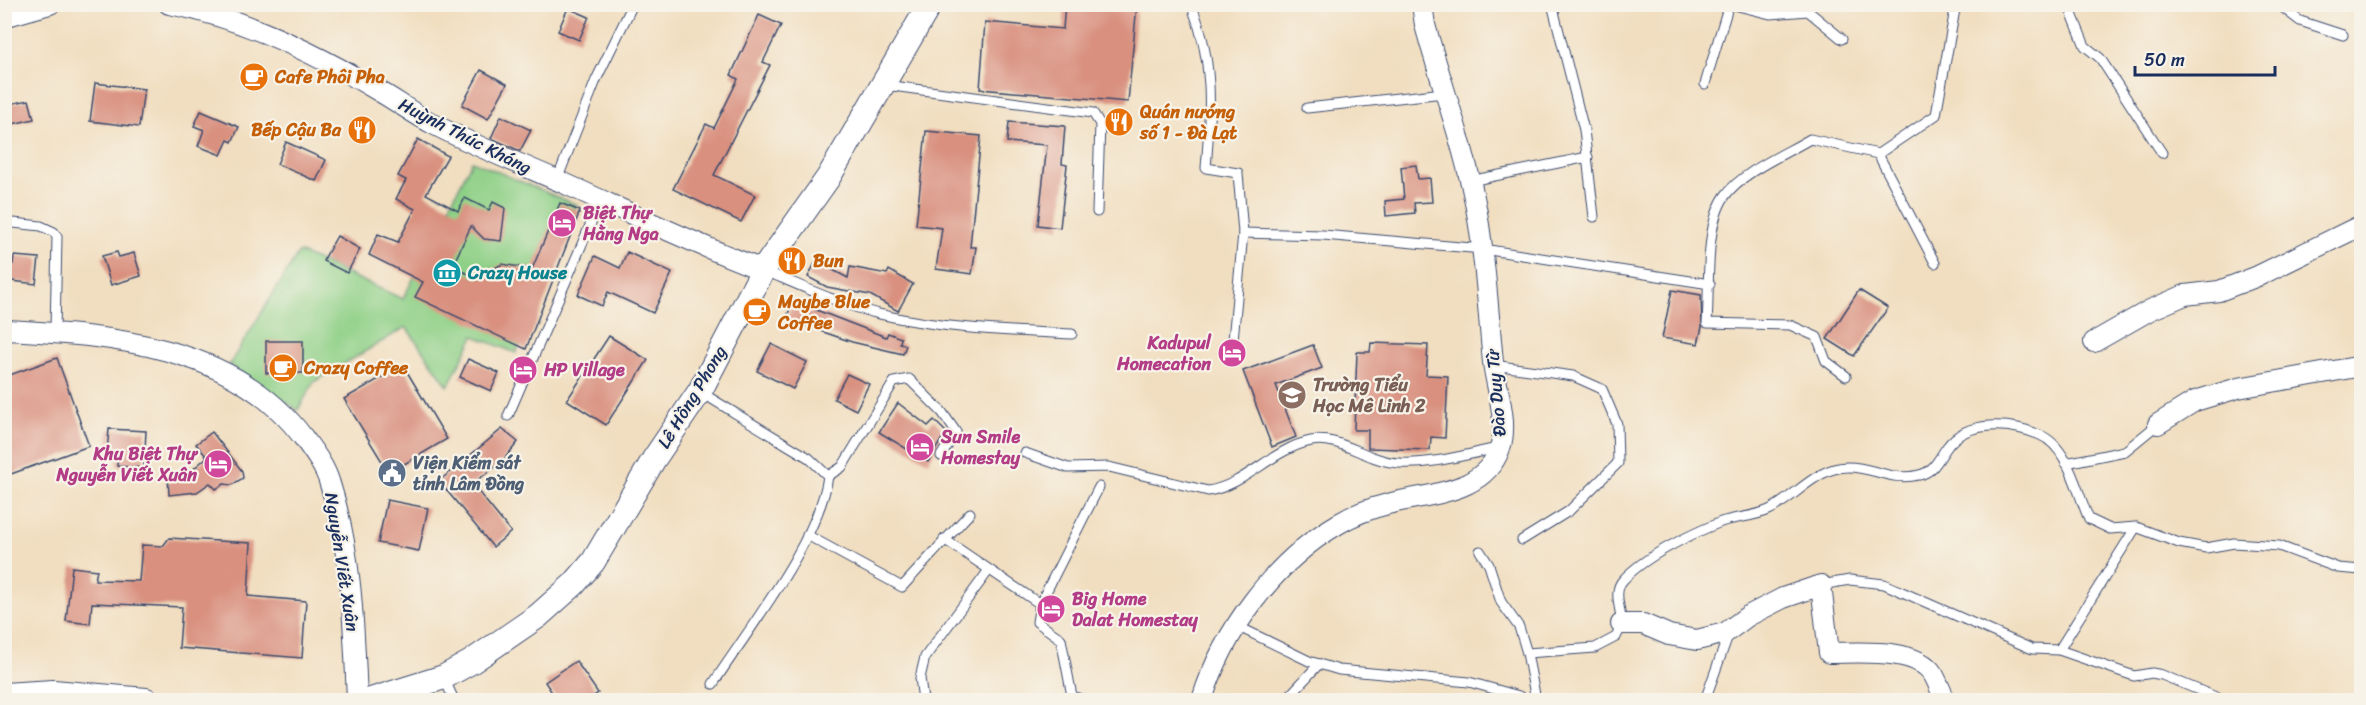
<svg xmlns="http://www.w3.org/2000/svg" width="2366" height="705" font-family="Sriracha,sans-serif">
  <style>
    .green { fill: #8fd087; stroke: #558072; stroke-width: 1.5 }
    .building { fill: #d9907f }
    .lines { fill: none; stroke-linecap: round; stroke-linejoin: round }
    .service-casing { stroke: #3b496d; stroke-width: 11 }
    .minor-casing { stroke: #3b496d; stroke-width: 22 }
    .tertiary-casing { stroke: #3b496d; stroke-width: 26 }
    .service { stroke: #fff; stroke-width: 9 }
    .minor { stroke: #fff; stroke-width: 20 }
    .tertiary { stroke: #fff; stroke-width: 24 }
    .labels { text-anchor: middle; stroke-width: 4.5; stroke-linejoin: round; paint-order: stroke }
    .food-label { font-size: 18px; font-weight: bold; fill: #c56008; stroke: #f7f3e8; text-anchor: start }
    .street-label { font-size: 18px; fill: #1b2f5e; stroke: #f7f3e8 }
    .hotel-label { font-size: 18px; font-weight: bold; fill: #b23c85; stroke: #f7f3e8; text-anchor: start }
    .culture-label { font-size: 18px; font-weight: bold; fill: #0d838f; stroke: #f7f3e8; text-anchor: start }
    .education-label { font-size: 18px; font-weight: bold; fill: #785e54; stroke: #f7f3e8; text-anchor: start }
    .service-label { font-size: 18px; font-weight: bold; fill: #4e5e75; stroke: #f7f3e8; text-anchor: start }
  </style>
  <rect width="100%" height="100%" fill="#f7f3e8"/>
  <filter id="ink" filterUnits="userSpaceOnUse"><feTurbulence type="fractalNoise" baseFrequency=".0167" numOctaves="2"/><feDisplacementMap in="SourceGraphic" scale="12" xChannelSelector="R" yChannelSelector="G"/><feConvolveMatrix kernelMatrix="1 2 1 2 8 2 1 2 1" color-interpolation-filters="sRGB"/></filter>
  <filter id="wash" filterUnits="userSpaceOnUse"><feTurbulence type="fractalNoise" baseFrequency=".008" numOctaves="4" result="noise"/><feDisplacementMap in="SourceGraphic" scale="24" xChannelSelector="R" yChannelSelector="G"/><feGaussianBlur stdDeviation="1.35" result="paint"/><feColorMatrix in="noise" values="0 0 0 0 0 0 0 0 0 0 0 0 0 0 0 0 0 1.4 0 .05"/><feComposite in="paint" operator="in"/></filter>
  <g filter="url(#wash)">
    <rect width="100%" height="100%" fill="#f1dec0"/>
    <path class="green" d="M472,161L577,205L516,353L474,336L448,386L406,327L314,382L298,410L229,365L299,252L403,299Z"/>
    <g id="blocks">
      <g class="building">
        <path d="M1065,4H1137L1128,102L980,89L985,22L1063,29Z"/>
        <path d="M568,8L589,17L579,40L558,31Z"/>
        <path d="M759,15L781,25L763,62L770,65L714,175L755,195L741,222L673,189L706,124L714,128L738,79L731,75Z"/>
        <path d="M481,70L507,84L488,119L462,105Z"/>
        <path d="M95,83L144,89L139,127L90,121Z"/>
        <path d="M29,100L34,119L4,126V105Z"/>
        <path d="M201,111L239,127L232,142L228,140L221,155L198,146L204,130L194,126Z"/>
        <path d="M501,116L531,130L520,151L491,138Z"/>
        <path d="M1009,122L1065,126L1062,164L1067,165L1060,228L1038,225L1047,145L1007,142Z"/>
        <path d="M926,131L981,136L970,247H976L972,274L936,269L942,228L916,225Z"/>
        <path d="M418,139L448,156L426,194L458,211L465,198L489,210L493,202L505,208L501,241L484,239L471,226L452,267L478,278L502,264L532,269L560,203L580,211L526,349L415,297L423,282L369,255L378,234L398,242L415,209L396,199L406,180L398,176Z"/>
        <path d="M286,142L326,160L316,181L277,164Z"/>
        <path d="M1416,165L1418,179L1430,178L1432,202L1414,203L1415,213L1386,216L1385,201L1404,199L1401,167Z"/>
        <path d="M337,236L360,249L347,273L323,261Z"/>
        <path d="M117,252L119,257L134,253L141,276L111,285L102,256Z"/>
        <path d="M627,252L672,273L653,313L608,292L602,306L578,295L595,256L620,268Z"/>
        <path d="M14,256L39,258L36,284L4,280V263L13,264Z"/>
        <path d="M816,261L848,278L850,267L887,274L889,270L913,284L898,311L870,295L827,287L808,277Z"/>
        <path d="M1672,290L1701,295L1702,327L1698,344L1662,338Z"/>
        <path d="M1859,290L1888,308L1854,356L1827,339Z"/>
        <path d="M793,301L886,337L888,333L901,338L900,343L906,345L903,354L852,342L786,319Z"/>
        <path d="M609,336L648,360L606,425L567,400Z"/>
        <rect x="266" y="341" width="37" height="32"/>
        <path d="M1371,343L1428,345L1426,375L1448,376L1445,438L1431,437L1430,450L1368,448V430H1354L1357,352H1370Z"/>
        <path d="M771,344L807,362L793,389L757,371Z"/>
        <path d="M1313,345L1322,368L1276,385L1296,437L1272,447L1243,371Z"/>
        <path d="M57,358L89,446L11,474L4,456V377Z"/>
        <path d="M468,359L499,373L491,391L460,377Z"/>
        <path d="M403,365L447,439L389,473L344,399Z"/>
        <path d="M847,374L869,384L856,410L834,399Z"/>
        <path d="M898,403L928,426L934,420L946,432L928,462L879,432Z"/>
        <path d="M109,429L146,431L144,468L117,466L118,454L107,453Z"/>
        <path d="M502,429L518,442L501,463L472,484L511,532L493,547L439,481Z"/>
        <path d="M212,432L242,471L243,478L232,485L224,484L216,489L210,483L197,492L169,495L168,478L184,477L207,457L196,444Z"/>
        <path d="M387,500L428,508L419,551L378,543Z"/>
        <path d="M169,538L251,543L248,596L306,601L302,658L179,648L182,607L92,603L90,624L66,621L72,567L97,570L95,580L139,581L142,545L163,546Z"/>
        <path d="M576,661L598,693L588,700H557L545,682Z"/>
      </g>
    </g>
  </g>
  <g filter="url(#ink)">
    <use href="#blocks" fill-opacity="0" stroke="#3b496d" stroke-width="1.5"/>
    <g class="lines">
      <g class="service-casing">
        <g id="service">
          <path d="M1191,4C1214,60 1211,109 1206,168L1238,173L1243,233L1232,351"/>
          <path d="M1552,4L1584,130L1594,217"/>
          <path d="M1730,4L1770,14L1808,11L1842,39"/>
          <path d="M2068,4L2085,46L2100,58L2162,153"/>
          <path d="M2278,4L2300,21L2343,35"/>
          <path d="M1705,84L1729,4"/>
          <path d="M885,85L1093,113L1100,124L1097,212"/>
          <path d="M1307,108L1444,93"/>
          <path d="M1878,154L1935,263"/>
          <path d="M557,180L596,80L633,4"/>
          <path d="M1470,181L1588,157"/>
          <path d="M4,222L41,226L54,232L57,237L55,332"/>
          <path d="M1243,233L1323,235L1483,249L1710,284"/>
          <path d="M763,270C801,286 839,304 879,314C942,329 1008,331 1072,334"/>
          <path d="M1493,365L1573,376L1602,389L1617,424L1618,463L1569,511L1522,540"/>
          <path d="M1846,376L1826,361L1817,337L1790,325L1707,323C1710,287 1704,226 1725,196C1742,172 1785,154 1810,139L1878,154L1936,115L1956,4"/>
          <path d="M702,393L809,458L828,476"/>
          <path d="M508,416L601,200"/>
          <path d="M1025,453L1068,468L1109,467L1208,491C1246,485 1272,449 1311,441C1340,435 1368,462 1399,463C1432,465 1467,454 1499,448"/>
          <path d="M2066,463L2125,451L2158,424"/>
          <path d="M807,535L902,587L970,513"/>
          <path d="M944,539L1040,604"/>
          <path d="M1480,551L1489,565L1501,602L1519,627L1527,653L1536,700"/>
          <path d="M1821,585L1850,580L1884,584L2032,649L2059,650L2134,676L2152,673L2162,675L2223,700"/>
          <path d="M1237,626L1309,661L1339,670L1469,682L1519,696L1524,700"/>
          <path d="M2059,650L2136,527"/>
          <path d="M1527,653L1595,648L1616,637C1618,633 1621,628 1621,624C1622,610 1612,592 1623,580C1645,556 1691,534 1721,522C1736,517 1754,517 1769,510C1796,497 1816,467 1848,467C1874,467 1891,482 1919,475C1934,472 1939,458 1947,447C1967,419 2011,423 2040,435C2069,447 2077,493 2089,519L2110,529L2136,527L2179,543L2206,548L2234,543L2279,546L2338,568L2362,570"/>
          <path d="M444,678L454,700"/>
          <path d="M713,684C748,630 820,538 828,476L842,467L894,382L909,379L942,412L956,432L941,456"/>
          <path d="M923,700L920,678L925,657L989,570"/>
          <path d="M1083,700L1072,696L1061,639L1037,622L1040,604L1099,487"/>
          <path d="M1288,700L1292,693L1319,664"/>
          <path d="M1705,700L1729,633"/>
        </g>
      </g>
      <g class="minor-casing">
        <g id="minor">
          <path d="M169,4C240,17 315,53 377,90C397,101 415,115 435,125C479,148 523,165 568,185C632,214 696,245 763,270"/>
          <path d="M4,17L50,4"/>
          <path d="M4,330C110,335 234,345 303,437C313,451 325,466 330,484C352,552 354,629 357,700"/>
          <path d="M2094,342L2150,310L2185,295L2219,291L2258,276L2362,225"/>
          <path d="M2158,424L2195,401L2238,388L2362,366"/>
          <path d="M1621,624H1643L1669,635L1697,640L1725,633L1748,616L1783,598L1821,585L1829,653C1857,653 1916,647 1933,674C1938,682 1941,692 1945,700"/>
          <path d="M1202,700C1223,631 1275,561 1338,524C1353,515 1371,508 1388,504C1427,493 1484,495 1500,448C1509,422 1496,388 1493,362C1488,312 1486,263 1477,213C1466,150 1442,87 1425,25L1422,4"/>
        </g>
      </g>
      <g class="tertiary-casing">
        <g id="tertiary">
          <path d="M4,695L53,692L146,700"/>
          <path d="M371,700L444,677L471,662L538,616L574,584L593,562L654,459L700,391L763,270L828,178L930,4"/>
        </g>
      </g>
      <use href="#service" class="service"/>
      <use href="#minor" class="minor"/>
      <use href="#tertiary" class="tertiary"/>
    </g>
  </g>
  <defs>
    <g id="cafe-disc" transform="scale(1.5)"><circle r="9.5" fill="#e8710a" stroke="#f7f3e8"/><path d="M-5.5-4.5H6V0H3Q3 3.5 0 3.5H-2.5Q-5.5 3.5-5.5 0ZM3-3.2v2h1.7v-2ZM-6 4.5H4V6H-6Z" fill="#fff"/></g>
    <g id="restaurant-disc" transform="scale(1.5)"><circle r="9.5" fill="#e8710a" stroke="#f7f3e8"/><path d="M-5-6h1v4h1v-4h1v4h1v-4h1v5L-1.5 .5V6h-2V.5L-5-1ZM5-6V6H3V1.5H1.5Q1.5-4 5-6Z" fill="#fff"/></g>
    <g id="hotel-disc" transform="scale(1.5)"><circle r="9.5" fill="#d1479c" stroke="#f7f3e8"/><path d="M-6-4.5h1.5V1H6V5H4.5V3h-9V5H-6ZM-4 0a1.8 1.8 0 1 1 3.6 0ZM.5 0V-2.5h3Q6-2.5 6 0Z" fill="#fff"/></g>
    <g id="museum-disc" transform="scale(1.5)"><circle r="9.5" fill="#0f9aa8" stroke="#f7f3e8"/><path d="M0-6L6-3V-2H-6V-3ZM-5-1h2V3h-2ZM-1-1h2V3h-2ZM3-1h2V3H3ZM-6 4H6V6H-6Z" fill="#fff"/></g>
    <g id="school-disc" transform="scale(1.5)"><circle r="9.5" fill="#8d6e63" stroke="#f7f3e8"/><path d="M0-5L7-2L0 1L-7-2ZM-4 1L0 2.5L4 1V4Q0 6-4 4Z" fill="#fff"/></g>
    <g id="civic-disc" transform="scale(1.5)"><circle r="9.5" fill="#5c6f8a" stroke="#f7f3e8"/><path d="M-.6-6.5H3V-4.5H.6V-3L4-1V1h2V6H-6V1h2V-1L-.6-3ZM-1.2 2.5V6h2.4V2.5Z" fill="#fff"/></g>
  </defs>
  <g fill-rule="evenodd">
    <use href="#cafe-disc" x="254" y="77"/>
    <use href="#restaurant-disc" x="1119" y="122"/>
    <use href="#restaurant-disc" x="362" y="130"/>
    <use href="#hotel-disc" x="562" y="223"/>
    <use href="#restaurant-disc" x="792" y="261"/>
    <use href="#museum-disc" x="447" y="273"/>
    <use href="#cafe-disc" x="757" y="312"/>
    <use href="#hotel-disc" x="1232" y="353"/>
    <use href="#cafe-disc" x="283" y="368"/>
    <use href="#hotel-disc" x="523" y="370"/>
    <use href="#school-disc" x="1292" y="395"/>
    <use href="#hotel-disc" x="920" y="447"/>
    <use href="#hotel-disc" x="218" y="464"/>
    <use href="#civic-disc" x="392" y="473"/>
    <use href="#hotel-disc" x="1051" y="609"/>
  </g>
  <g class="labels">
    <g class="food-label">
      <text x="275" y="83">Cafe Phôi Pha</text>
      <text x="1140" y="118">Quán nướng<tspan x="1140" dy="21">số 1 - Đà Lạt</tspan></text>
      <text x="341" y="136" text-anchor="end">Bếp Cậu Ba</text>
      <text x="813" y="267">Bun</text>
      <text x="778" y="308">Maybe Blue<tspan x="778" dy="21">Coffee</tspan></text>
      <text x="304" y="374">Crazy Coffee</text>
    </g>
    <g class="street-label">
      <text transform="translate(465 136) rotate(27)" y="6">Huỳnh Thúc Kháng</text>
      <text transform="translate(1496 393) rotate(-95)" y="6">Đào Duy Từ</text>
      <text transform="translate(692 397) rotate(-59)" y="6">Lê Hồng Phong</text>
      <text transform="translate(342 562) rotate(81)" y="6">Nguyễn Viết Xuân</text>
    </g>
    <g class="hotel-label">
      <text x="583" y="219">Biệt Thự<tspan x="583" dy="21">Hằng Nga</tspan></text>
      <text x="1211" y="349" text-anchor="end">Kadupul<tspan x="1211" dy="21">Homecation</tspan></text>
      <text x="544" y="376">HP Village</text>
      <text x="941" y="443">Sun Smile<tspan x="941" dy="21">Homestay</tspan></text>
      <text x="197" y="460" text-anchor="end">Khu Biệt Thự<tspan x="197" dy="21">Nguyễn Viết Xuân</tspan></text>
      <text x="1072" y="605">Big Home<tspan x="1072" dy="21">Dalat Homestay</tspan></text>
    </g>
    <g class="culture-label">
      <text x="468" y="279">Crazy House</text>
    </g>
    <g class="education-label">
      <text x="1313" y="391">Trường Tiểu<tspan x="1313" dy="21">Học Mê Linh 2</tspan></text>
    </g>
    <g class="service-label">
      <text x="413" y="469">Viện Kiểm sát<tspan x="413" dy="21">tỉnh Lâm Đồng</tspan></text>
    </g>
  </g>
  <rect width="2366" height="705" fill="none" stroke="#f7f3e8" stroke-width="24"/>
  <path d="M2135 66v9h140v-9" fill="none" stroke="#1b2f5e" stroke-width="3"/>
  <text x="2144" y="66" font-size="18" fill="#1b2f5e" stroke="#f7f3e8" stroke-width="4.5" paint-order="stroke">50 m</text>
</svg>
